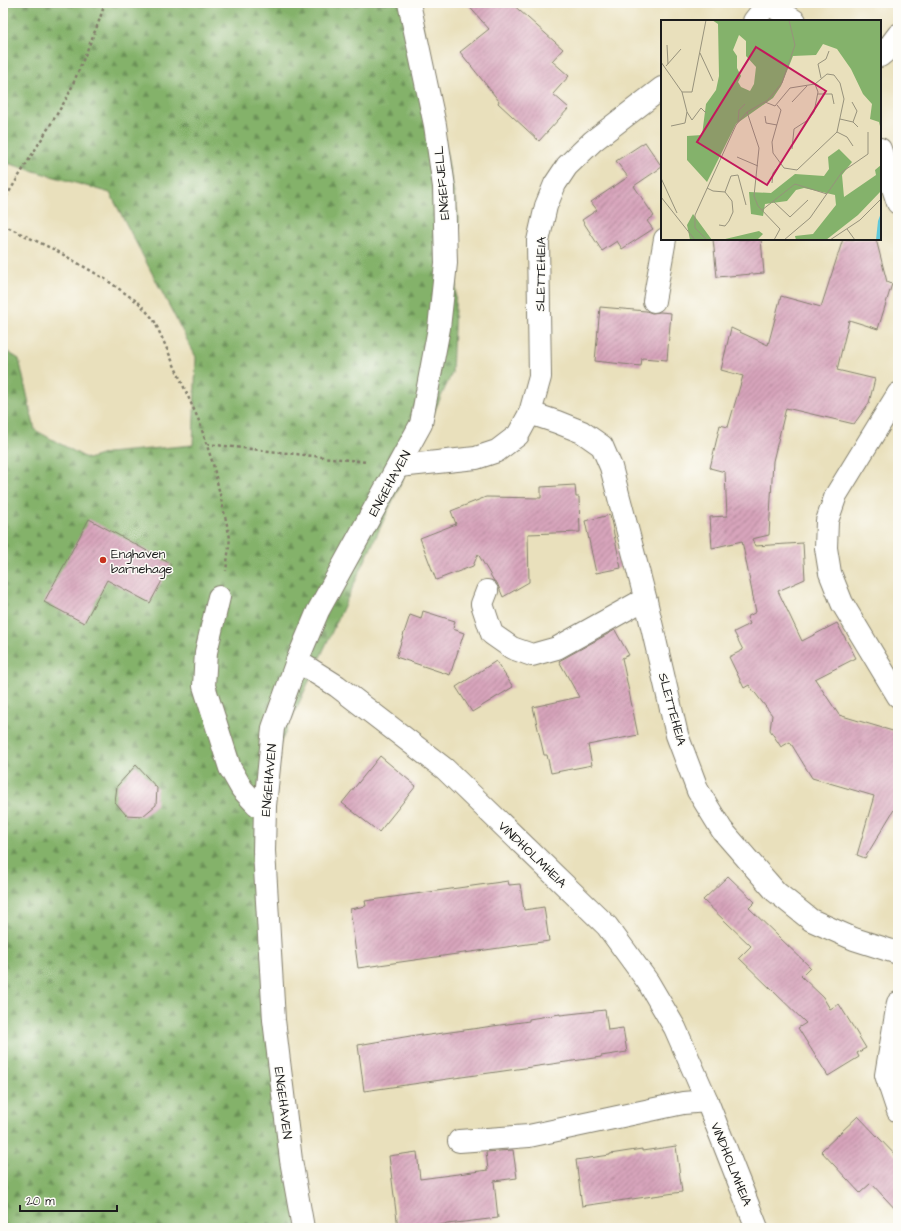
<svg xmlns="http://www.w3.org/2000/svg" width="901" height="1231" font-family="'Architects Daughter',sans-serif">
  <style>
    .forest { fill: url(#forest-firs); stroke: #506744 }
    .building { fill: url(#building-hatch) }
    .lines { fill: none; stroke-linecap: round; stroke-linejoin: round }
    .minor-casing { stroke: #827e6c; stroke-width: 24 }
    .tertiary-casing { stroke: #827e6c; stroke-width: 24 }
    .path { stroke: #827e6c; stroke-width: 2.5; stroke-dasharray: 3 3; stroke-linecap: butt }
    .minor { stroke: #fff; stroke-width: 22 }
    .tertiary { stroke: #fff; stroke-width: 22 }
    .poi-dot { fill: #c8321e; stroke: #fdfcf7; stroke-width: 1.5 }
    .labels { text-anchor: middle; stroke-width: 3; stroke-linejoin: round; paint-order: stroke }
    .street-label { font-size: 13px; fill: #1c1c1c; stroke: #fdfcf7 }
    .poi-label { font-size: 13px; fill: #1c1c1c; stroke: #fdfcf7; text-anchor: start }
    .inset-road { fill: none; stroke: #97927c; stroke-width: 1 }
    .view { fill: #c2185b; fill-opacity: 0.15; stroke: #c2185b; stroke-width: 2 }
    .inset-edge { fill: none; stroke: #1c1c1c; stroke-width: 2 }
  </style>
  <defs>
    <pattern id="forest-firs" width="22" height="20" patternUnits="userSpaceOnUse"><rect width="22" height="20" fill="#84b26b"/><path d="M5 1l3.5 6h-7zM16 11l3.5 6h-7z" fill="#6b9057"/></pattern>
    <pattern id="building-hatch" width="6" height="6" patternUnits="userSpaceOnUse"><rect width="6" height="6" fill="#d7a4bb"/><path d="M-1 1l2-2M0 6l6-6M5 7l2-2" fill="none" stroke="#ae8597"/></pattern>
  </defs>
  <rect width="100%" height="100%" fill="#fdfcf7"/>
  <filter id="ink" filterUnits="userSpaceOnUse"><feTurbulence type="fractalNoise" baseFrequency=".025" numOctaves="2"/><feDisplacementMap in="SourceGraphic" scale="8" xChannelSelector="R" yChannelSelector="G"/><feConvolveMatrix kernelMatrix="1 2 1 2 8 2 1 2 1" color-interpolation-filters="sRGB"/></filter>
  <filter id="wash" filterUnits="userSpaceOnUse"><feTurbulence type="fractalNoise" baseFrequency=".012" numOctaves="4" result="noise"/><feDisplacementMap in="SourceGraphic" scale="16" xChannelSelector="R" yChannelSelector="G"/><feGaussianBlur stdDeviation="0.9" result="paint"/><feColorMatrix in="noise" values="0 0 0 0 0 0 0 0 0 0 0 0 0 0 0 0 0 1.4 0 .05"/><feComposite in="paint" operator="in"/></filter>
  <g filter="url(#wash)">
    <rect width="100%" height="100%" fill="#e9e0bc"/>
    <path class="forest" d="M3,3H418L459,220L452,373L279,746L258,839L297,1228H3V1139L8,1134L3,1123V349L19,359L35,430L88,459L107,453L193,445L196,357L110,193L3,162Z"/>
    <g id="blocks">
      <g class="building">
        <path d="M466,3H511L563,49L552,61L569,76L553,94L569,108L539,141L498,103L499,101L460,52L489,29Z"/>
        <path d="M645,142L662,167L634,186L654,216L647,221L653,229L622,249L617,241L602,251L582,220L597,210L591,202L628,177L616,161Z"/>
        <path d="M713,239H761L764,273L717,277Z"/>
        <path d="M843,239H876L887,282L892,284L878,329L849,320L837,370L875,379L869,403L854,424L786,408L773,461L769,535L752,539L755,546L803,543L805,579L778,591L802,641L837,623L856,658L815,679L839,715L896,732L894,738L898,739V803L865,858L857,855L874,796L812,778L790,742L781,747L770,730L772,715L749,685L744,688L729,657L743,650L734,632L750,624L747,617L756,612L742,541L712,548L710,517L727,516L725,472L710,468L720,425L728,427L743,376L721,370L731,328L768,345L781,296L821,307Z"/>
        <path d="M600,307L646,311L652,313L660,312L671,313L667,360L642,358L641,366L595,361Z"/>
        <path d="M575,485L576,497H579L580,532L528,534L529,582L503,597L497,583L494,581L478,554L473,566L436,580L420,538L456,524L451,511L486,497L541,498V487Z"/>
        <path d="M610,515L621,568L596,573L585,521Z"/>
        <path d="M89,519L171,564L150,603L107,580L84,623L44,602Z"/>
        <path d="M423,611L455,621L453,629L464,633L450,675L396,657L410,615L421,619Z"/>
        <path d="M615,630L629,655L622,658L638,735L588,745L592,765L551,773L547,755H544L533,707L579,697L559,661Z"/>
        <path d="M496,661L513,687L472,712L456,687Z"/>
        <path d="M380,756L416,786L379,832L342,803Z"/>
        <path d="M136,765L157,788L156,805L143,816L126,815L115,802L117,786Z"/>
        <path d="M728,876L755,902L749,908L810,967L801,976L823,997L830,1009L839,1004L866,1048L857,1053L859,1057L828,1076L798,1028L806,1023L739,958L751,946L703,900Z"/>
        <path d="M508,881L509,885L520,884L524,910L544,907L549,941L358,968L350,909L366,906L365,901Z"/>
        <path d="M605,1010L608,1030L623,1028L627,1052L601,1056V1057L364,1091L358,1045L422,1034V1036L529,1021V1019L560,1014V1015Z"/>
        <path d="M858,1116L898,1158V1212L871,1183L860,1193L821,1151Z"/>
        <path d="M676,1146L682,1192L582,1206L576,1160L610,1155V1154L642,1149V1151Z"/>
        <path d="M513,1150L517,1178L494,1181L498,1218L413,1228H398L389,1156L417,1152L420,1179L488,1170L486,1152Z"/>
      </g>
    </g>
  </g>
  <g filter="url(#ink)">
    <use href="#blocks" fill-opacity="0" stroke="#827e6c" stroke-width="1"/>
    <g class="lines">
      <g class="minor-casing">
        <g id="minor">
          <path d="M768,3L795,21"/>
          <path d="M754,21L768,3"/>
          <path d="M880,56L886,51L898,35"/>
          <path d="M880,149L898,203"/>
          <path d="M654,301L665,239"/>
          <path d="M898,394L836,495L827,521L826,548L830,573L842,603L898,696"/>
          <path d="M530,413L557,422L582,432L602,446L611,467L646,601L677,735L698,791L722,830L776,892L811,920L854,939L898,953"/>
          <path d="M399,466L476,458L497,451L518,435L530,413L540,377L538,241L546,206L555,184L567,166L593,141L662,88"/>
          <path d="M487,591L482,604L492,634L512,648L532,655L557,648L636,604L646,601"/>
          <path d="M219,597L206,652L204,686L230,768L242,789L257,805L265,806"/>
          <path d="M297,661L337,686L445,769L607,926L648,982L675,1028L707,1101L757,1228"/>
          <path d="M898,1003L886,1075L898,1111"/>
          <path d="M459,1141L529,1136L683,1103L707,1101"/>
        </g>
      </g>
      <g class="tertiary-casing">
        <path id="tertiary" d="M303,1228L291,1160L274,1020L264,851L265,806L273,728L297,661L318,611L421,424L439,328L446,263L444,187L435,125L409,3"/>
      </g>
      <g class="path">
        <path d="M3,202L68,96L98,24L105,3"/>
        <path d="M3,225L57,251L105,279L139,303L154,320L199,421L213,464L230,538L226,571"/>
        <path d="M207,444L367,462"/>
      </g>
      <use href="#minor" class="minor"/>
      <use href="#tertiary" class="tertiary"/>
    </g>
  </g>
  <circle class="poi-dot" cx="103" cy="560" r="4"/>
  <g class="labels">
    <g class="street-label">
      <text transform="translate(441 183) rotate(-95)" y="5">ENGEFJELL</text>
      <text transform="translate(540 274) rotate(-89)" y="5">SLETTEHEIA</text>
      <text transform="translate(389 483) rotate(-61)" y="5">ENGEHAVEN</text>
      <text transform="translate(673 709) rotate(75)" y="5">SLETTEHEIA</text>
      <text transform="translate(268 780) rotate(-85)" y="5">ENGEHAVEN</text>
      <text transform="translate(533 854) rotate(44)" y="5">VINDHOLMHEIA</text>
      <text transform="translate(284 1103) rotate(83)" y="5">ENGEHAVEN</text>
      <text transform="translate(732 1164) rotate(68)" y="5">VINDHOLMHEIA</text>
    </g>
    <g class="poi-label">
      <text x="111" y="558">Enghaven<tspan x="111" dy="15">barnehage</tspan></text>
    </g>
  </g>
  <g transform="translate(661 20)">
    <rect width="220" height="220" fill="#e9e0bc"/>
    <path d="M51,0H220V110L218,102L209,99L211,84L202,74L190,49L176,29L162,24L155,35L132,36L120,66L112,78L75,104L46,162L26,140V116L41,115L45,84L55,70L58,56L57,4ZM78,15L85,21V36L95,47L93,64L89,71L80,67L77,62L80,56L76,48V36L72,30ZM178,129L191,142L181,155L183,177L215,155L214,150L220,145V171L197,195L165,220H135L134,216L152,214L175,185L174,175L143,168L135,170L126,181L104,184L102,196L90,194L88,172L110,173L134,154L163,156L168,149L167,137ZM32,194L51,220H29L26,205ZM98,211L102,214L96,220H60Z" fill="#84b26b" fill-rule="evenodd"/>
    <path d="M220,193V220H215L217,201Z" fill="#60c9db"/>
    <path class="inset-road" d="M6,25L7,44M39,33L52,61M0,42L21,72H31L45,0M5,46L20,29M160,58L157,44L165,39L168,31M157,74H171L173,84M104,82L114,86L129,68L154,64L166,54L173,55L179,63L183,79L176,112L136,150L123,148L112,133L111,122L120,90L116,85M131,82L146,66M191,82L196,91L192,102M26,92L31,100L40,88L45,93M86,92L98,128L93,176L97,186L119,209L113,220M104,96L105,103L116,105M179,99L192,102L197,107M77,102L78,90L84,84M10,106L24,103L26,92L21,72M176,112L186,117L192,126M131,129L133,109L147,100L153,92L157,72L154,64M76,137L97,146M0,158L16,193M111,163L112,153L119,144M46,168L52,171L64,172L71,181L72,192L68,201L64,206L58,205M64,172L70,156L77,155L85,185M0,177L34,220M112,181L129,197L147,180M101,190L134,164L166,174M186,209L194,220M46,220L34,208V195L75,105L86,92L107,80L121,63L134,25L128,0M123,220L149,198L181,152L207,134V112M169,220L199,200L220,179"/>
    <path class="view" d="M95,27L165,71L106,165L36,122Z"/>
    <rect width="220" height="220" class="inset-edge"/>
  </g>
  <rect width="901" height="1231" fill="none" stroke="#fdfcf7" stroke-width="16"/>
  <path d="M20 1205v6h97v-6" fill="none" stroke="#1c1c1c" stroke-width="2"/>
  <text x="26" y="1205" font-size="12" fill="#1c1c1c" stroke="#fdfcf7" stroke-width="3" paint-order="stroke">20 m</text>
</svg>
